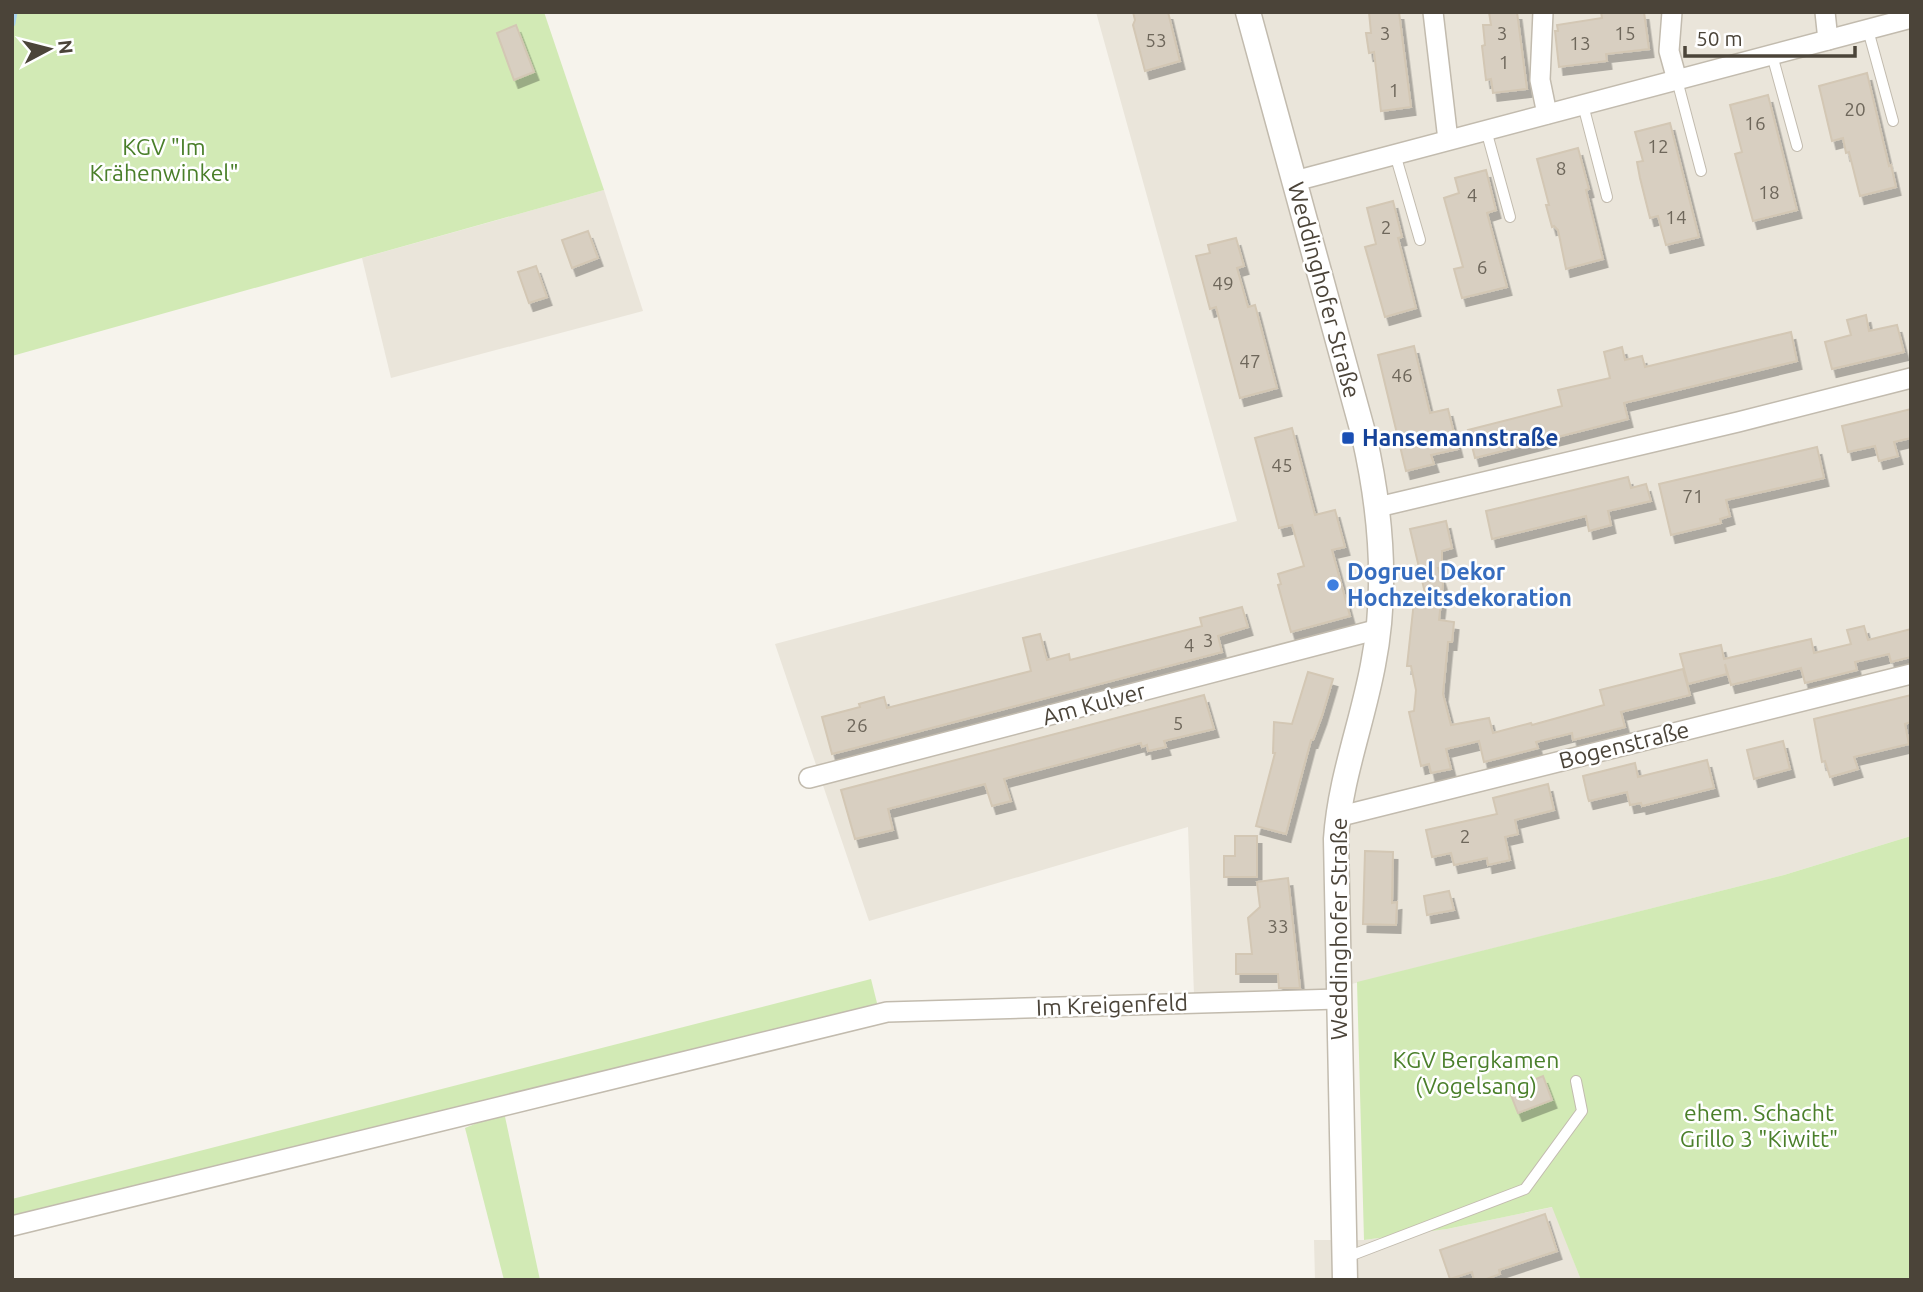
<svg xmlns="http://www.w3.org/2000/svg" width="1923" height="1292" font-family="Ubuntu,sans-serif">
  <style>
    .residential { fill: #eae5da }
    .green { fill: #d2eab5 }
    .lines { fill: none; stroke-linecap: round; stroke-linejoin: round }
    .stream { stroke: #a9d4f2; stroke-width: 7 }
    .building { fill: #d8cfc1; stroke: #d3c7b4; stroke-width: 2; filter: url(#shadow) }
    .service-casing { stroke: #c2bbae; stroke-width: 12 }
    .minor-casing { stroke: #c2bbae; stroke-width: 22 }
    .tertiary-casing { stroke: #c2bbae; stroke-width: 27 }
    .service { stroke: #fff; stroke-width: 10 }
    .minor { stroke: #fff; stroke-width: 19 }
    .tertiary { stroke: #fff; stroke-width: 24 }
    .transit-dot { fill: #1a4fb4; stroke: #fff; stroke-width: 2.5 }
    .shop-dot { fill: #3f7fe0; stroke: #fff; stroke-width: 2.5 }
    .labels { text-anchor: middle; stroke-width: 5; stroke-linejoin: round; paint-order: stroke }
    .number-label { font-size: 19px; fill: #6e675b }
    .park-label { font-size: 23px; fill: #4a7f2a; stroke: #fff }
    .street-label { font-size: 23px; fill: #4b4439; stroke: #fff }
    .transit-label { font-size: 23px; font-weight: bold; fill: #164399; stroke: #fff; text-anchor: start }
    .shop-label { font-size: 23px; font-weight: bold; fill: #366cbe; stroke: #fff; text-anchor: start }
  </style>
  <defs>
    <filter id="shadow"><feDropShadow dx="4.5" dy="8" stdDeviation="0" flood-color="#0004"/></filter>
  </defs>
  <rect width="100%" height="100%" fill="#f6f3ec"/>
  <g class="residential">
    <path d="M1096,12H1911V836L1784,875L1316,993L1194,995L1188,827L869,921L775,644L1237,521Z"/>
    <path d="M604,190L643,311L391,378L362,258Z"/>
    <path d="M1553,1207L1581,1280H1315L1314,1240H1364L1447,1229Z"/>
  </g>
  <g class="green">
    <path d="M12,12H544L604,190L12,356Z"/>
    <path d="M1911,836V1280L1901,1278L1893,1280H1581L1552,1207L1447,1229L1364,1240L1357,982L1784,875Z"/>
    <path d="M871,979L878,1007L12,1219V1199Z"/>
    <path d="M504,1112L540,1280H504L465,1128Z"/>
  </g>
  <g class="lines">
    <path class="stream" d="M12,23L14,12"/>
  </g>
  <g class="building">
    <path d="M1133,12H1168L1180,61L1145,71L1133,25L1135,20Z"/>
    <path d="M1369,12H1399L1411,107L1381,111L1374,52L1369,53L1366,33H1371Z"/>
    <path d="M1489,12H1517L1527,89L1493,93L1491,79L1486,80L1482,46L1485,45L1483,25H1491Z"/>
    <path d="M1601,12H1644L1649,49L1606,54L1607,61L1559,67L1555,31H1558L1557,25L1602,18Z"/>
    <path d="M516,25L534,72L514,80L497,33Z"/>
    <path d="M1867,73L1889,166L1891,165L1896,187L1860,196L1849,152L1846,153L1843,138L1832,141L1819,86Z"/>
    <path d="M1768,95L1797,210L1753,221L1735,154L1742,152L1730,105Z"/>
    <path d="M1670,123L1699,237L1666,245L1658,216L1650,218L1640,178L1637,162L1643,161L1635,132Z"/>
    <path d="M1578,148L1589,189L1586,190L1603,259L1566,269L1558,230L1554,226L1552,227L1546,205H1549L1537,159Z"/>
    <path d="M1486,170L1496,210L1487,213L1507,287L1462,298L1454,269L1463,267L1444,198L1459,193L1455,178Z"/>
    <path d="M1393,201L1402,237L1398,238L1416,308L1385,317L1365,247L1376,244L1367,208Z"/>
    <path d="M588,231L598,258L572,268L562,240Z"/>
    <path d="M1236,238L1244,266L1237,268L1248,307L1255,305L1277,388L1240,398L1216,307L1210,309L1196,256L1210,253L1208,245Z"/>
    <path d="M536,266L547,297L529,303L518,272Z"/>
    <path d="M1866,315L1869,331L1897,325L1904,352L1832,369L1825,342L1851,335L1847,320Z"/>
    <path d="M1791,332L1797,361L1624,403L1628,419L1475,458L1468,430L1562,406L1558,390L1610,378L1604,352L1622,347L1625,360L1642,356L1645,367Z"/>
    <path d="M1414,346L1430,413L1448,409L1458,449L1431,455L1434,464L1406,471L1378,355Z"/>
    <path d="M1911,409V438L1894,442L1898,456L1879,461L1875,446L1848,452L1842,426Z"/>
    <path d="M1292,428L1315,515L1335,510L1345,547L1332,550L1350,616L1291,632L1278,585L1281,584L1278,574L1304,566L1292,525L1279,528L1255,438Z"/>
    <path d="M1817,447L1824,478L1726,500L1730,516L1720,519L1721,523L1671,535L1659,484Z"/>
    <path d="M1628,477L1631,488L1646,484L1651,501L1608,511L1611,525L1589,531L1586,516L1492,539L1486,511Z"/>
    <path d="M1446,521L1452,548L1442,551V568H1438L1443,584L1439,620L1454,622L1452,642H1448L1443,694L1451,725L1489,718L1493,733L1531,723L1532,725L1604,705L1600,690L1683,669L1690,695L1621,712L1625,727L1573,740L1572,733L1536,742L1538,748L1484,762L1479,741L1446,749L1451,769L1431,773L1429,764L1421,766L1409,712L1414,711L1416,690L1411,666H1407L1415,592L1425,593L1410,529Z"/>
    <path d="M1242,607L1248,627L1218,636L1222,652L832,754L822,717L860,707L859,704L884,697L887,708L1031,671L1023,638L1040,634L1047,660L1069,654L1070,660L1202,626L1200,618Z"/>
    <path d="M1864,626L1868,640L1911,629V657L1891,662L1889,654L1855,662L1857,670L1805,683L1801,668L1731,685L1725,664L1727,674L1688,684L1680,654L1721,645L1724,659L1811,639L1814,653L1851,644L1847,630Z"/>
    <path d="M1308,672L1333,679L1322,716L1313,740H1311L1286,834L1256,826L1275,753H1273L1274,722L1292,724Z"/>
    <path d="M1204,695L1214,729L1164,741L1166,747L1148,751L1147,745L1142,747L1141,743L1004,779L1011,801L992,806L985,784L888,809L893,830L855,839L841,790Z"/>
    <path d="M1911,695V722L1905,724L1909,744L1854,757L1858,769L1830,777L1825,761L1822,762L1814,719Z"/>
    <path d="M1783,741L1790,769L1754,779L1747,750Z"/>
    <path d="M1707,760L1714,788L1642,806L1641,803L1630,805L1627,792L1589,801L1588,798L1583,776L1635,763L1638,777Z"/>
    <path d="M1548,784L1554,810L1515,820L1518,834L1505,837L1510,860L1488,865L1487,858L1454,865L1451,853L1432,857L1426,830L1497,814L1493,798Z"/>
    <path d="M1235,836H1257V877H1224V856H1235Z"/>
    <path d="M1365,851L1393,852L1392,903L1397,902L1396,925L1363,924Z"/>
    <path d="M1288,878L1300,988H1279L1278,974H1236V954H1252L1248,918L1260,907L1257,882Z"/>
    <path d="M1449,891L1454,910L1427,915L1424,896Z"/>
    <path d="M1543,1076L1552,1100L1518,1113L1509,1090Z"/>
    <path d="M1545,1214L1557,1251L1499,1270L1500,1274L1484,1280H1474L1472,1272L1450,1279L1440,1250Z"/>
  </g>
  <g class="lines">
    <g class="service-casing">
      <g id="service">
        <path d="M1868,30L1893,121"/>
        <path d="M1772,55L1797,146"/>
        <path d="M1677,80L1701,171"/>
        <path d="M1583,105L1607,197"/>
        <path d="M1486,130L1510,217"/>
        <path d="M1395,154L1420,240"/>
        <path d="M1347,1257L1525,1189L1582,1111L1576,1081"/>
      </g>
    </g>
    <g class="minor-casing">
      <g id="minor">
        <path d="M1433,12L1448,140"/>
        <path d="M1543,12L1540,80L1547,114"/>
        <path d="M1672,12L1669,51L1677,80"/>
        <path d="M1825,12L1828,40"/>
        <path d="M1295,181L1911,18"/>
        <path d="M1378,507L1738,422L1911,378"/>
        <path d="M809,778L1379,629"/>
        <path d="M1337,817L1911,674"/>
        <path d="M12,1226L887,1012L1338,999"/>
      </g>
    </g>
    <g class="tertiary-casing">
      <path id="tertiary" d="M1248,12L1364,436C1381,511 1388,589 1373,665C1362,724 1340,779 1336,839L1345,1280"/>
    </g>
    <use href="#service" class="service"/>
    <use href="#minor" class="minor"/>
    <use href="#tertiary" class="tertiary"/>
  </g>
  <rect class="transit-dot" x="1341" y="431" width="14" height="14" rx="3.5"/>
  <circle class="shop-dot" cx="1333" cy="585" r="7"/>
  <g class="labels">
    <g class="number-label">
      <text x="1385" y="40">3</text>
      <text x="1502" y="40">3</text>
      <text x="1625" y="40">15</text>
      <text x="1156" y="47">53</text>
      <text x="1580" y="50">13</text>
      <text x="1504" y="69">1</text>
      <text x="1394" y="97">1</text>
      <text x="1855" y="116">20</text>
      <text x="1755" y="130">16</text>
      <text x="1658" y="153">12</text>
      <text x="1561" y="175">8</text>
      <text x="1769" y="199">18</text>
      <text x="1472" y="202">4</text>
      <text x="1676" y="224">14</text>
      <text x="1386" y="234">2</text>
      <text x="1482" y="274">6</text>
      <text x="1223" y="290">49</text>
      <text x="1250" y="368">47</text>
      <text x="1402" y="382">46</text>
      <text x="1282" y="472">45</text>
      <text x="1693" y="503">71</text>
      <text x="1208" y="647">3</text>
      <text x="1189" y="652">4</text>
      <text x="1178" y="730">5</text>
      <text x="857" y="732">26</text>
      <text x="1465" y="843">2</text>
      <text x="1278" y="933">33</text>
    </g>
    <g class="park-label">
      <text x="164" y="155">KGV "Im<tspan x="164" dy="26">Krähenwinkel"</tspan></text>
      <text x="1476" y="1068">KGV Bergkamen<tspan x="1476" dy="26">(Vogelsang)</tspan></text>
      <text x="1759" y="1121">ehem. Schacht<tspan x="1759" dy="26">Grillo 3 "Kiwitt"</tspan></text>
    </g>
    <g class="street-label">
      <text transform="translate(1324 290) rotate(75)" y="8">Weddinghofer Straße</text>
      <text transform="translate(1094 704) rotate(-15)" y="8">Am Kulver</text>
      <text transform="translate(1624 745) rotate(-14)" y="8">Bogenstraße</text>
      <text transform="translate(1339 929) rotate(-90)" y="8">Weddinghofer Straße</text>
      <text transform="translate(1112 1005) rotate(-2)" y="8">Im Kreigenfeld</text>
    </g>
    <g class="transit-label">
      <text x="1362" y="446">Hansemannstraße</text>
    </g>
    <g class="shop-label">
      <text x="1347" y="580">Dogruel Dekor<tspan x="1347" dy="26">Hochzeitsdekoration</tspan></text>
    </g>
  </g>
  <rect width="1923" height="1292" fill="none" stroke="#4b4439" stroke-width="28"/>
  <g transform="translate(49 49) rotate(83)" stroke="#ffffff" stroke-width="5" paint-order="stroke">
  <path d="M0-5L12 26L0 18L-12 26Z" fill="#4b4439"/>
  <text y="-10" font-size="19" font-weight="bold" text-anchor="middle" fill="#4b4439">N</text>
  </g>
  <path d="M1685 46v10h170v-10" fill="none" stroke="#4b4439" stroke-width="3.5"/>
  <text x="1696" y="46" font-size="21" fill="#4b4439" stroke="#ffffff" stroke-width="5" paint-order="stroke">50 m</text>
</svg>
